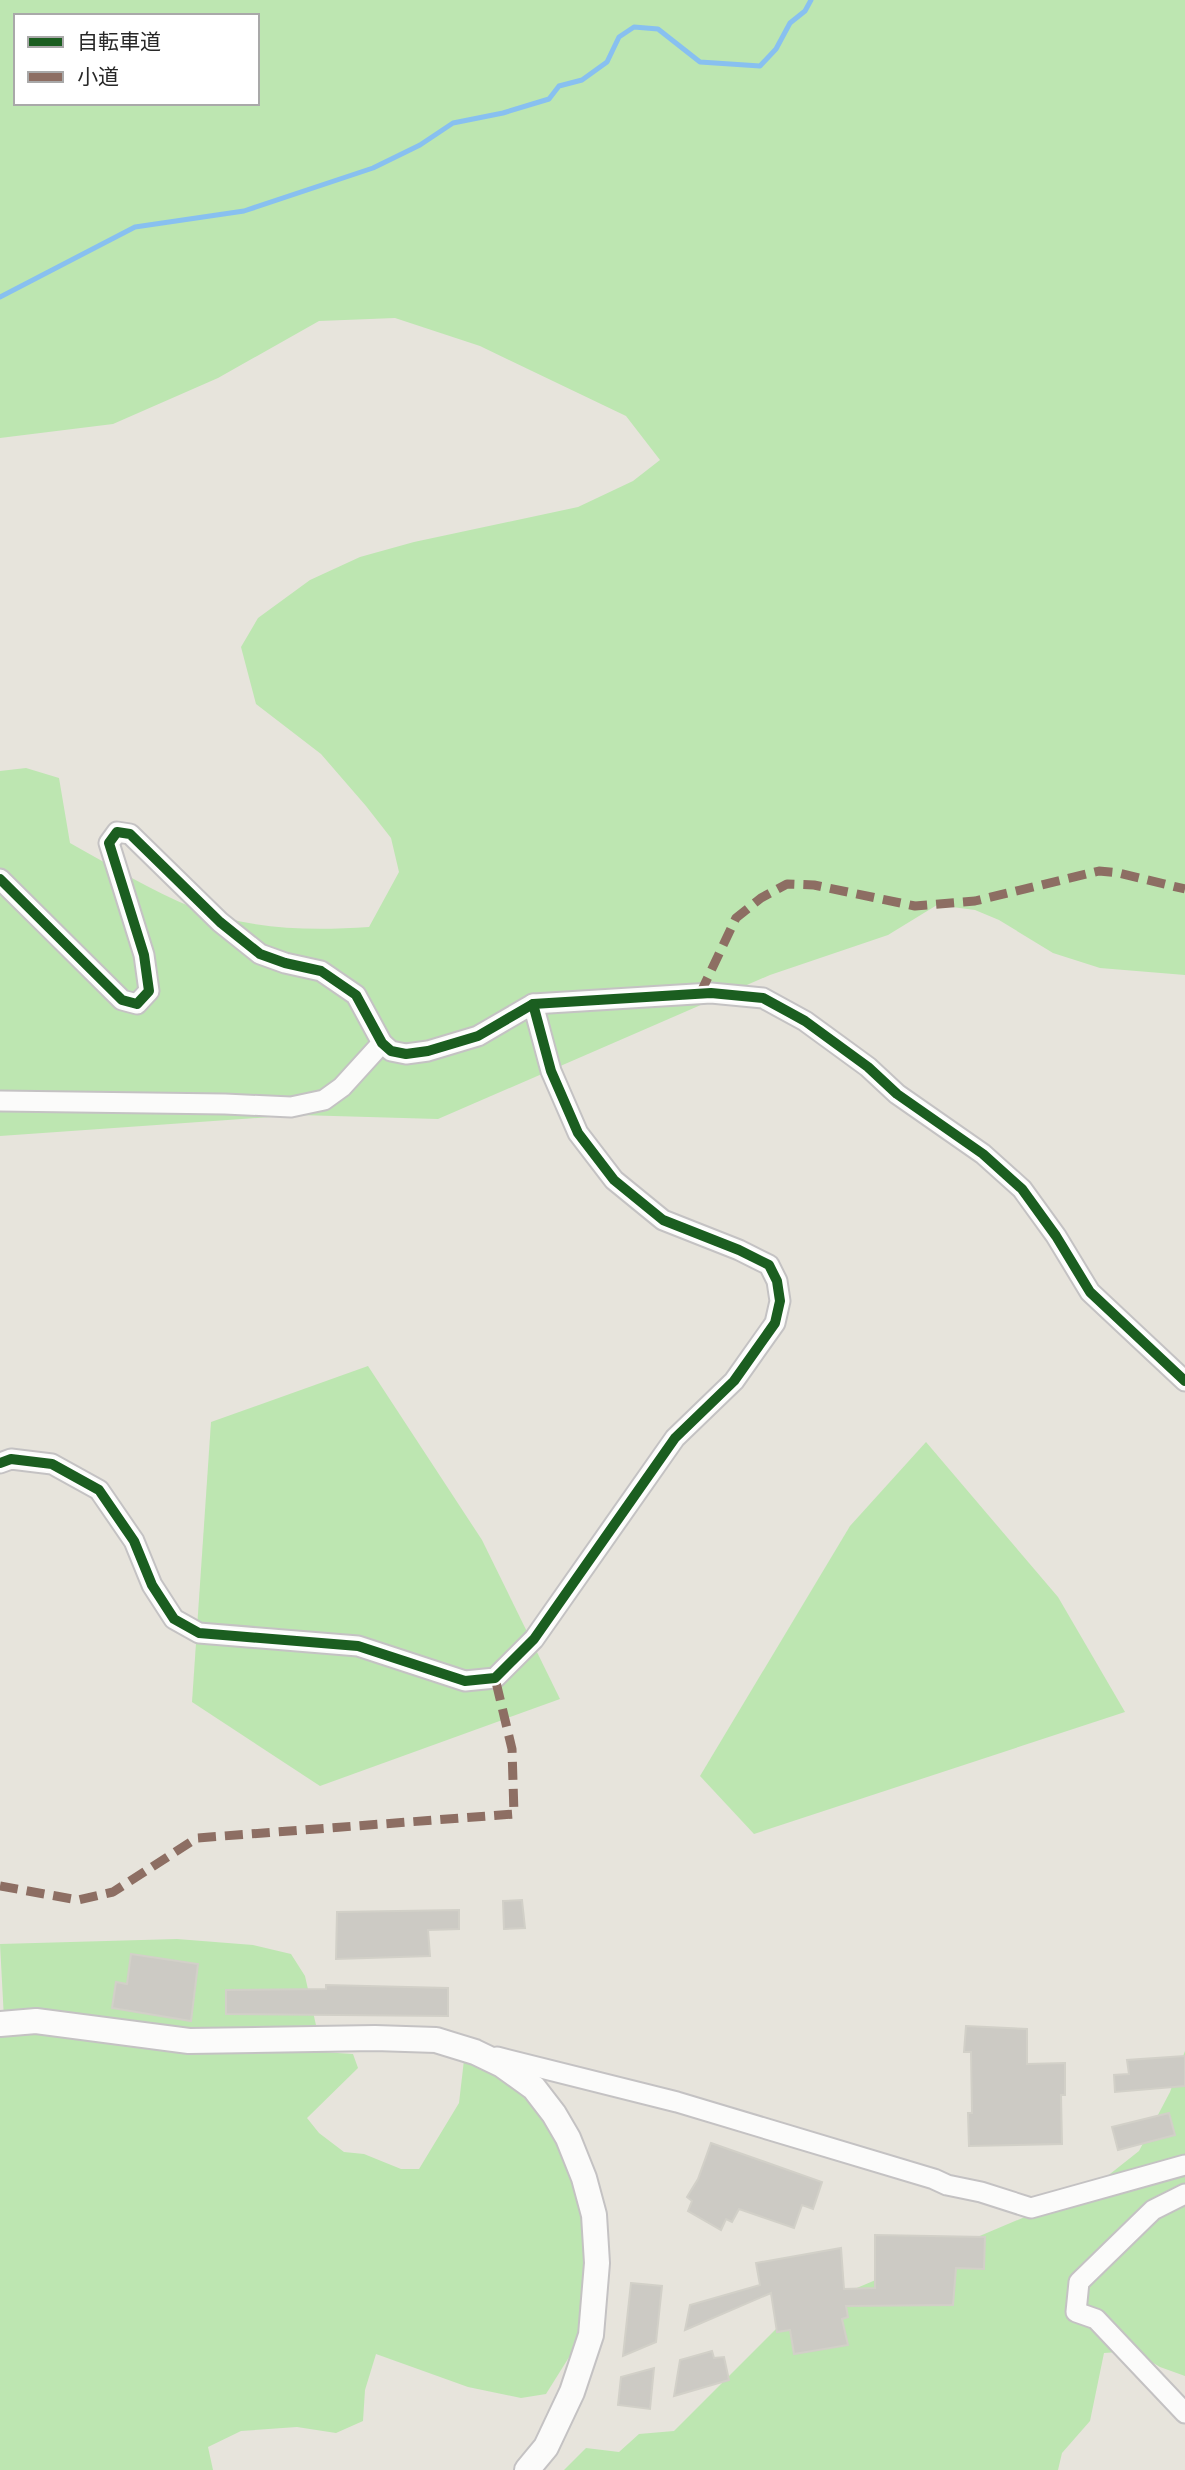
<svg xmlns="http://www.w3.org/2000/svg" width="1185" height="2470" font-family="'Space Grotesk','Noto Sans JP',sans-serif">
  <style>
    .green { fill: #bde6b1; fill-rule: evenodd }
    .lines { fill: none; stroke-linecap: round; stroke-linejoin: round }
    .stream { stroke: #88c0f0; stroke-width: 5 }
    .building { fill: #cccac4; stroke: #d2d0c8; stroke-width: 2 }
    .minor-casing { stroke: #c4c2c3; stroke-width: 23 }
    .tertiary-casing { stroke: #c4c2c3; stroke-width: 28 }
    .minor { stroke: #fbfbfa; stroke-width: 19 }
    .tertiary { stroke: #fbfbfa; stroke-width: 24 }
    .quiet { stroke: #8d6e63; stroke-width: 9; stroke-dasharray: 18 9; stroke-linecap: butt }
    .cycleway-casing { stroke: #fff; stroke-width: 15 }
    .cycleway { stroke: #1b5e20; stroke-width: 10 }
  </style>
  <rect width="100%" height="100%" fill="#e7e4dc"/>
  <g class="green">
    <path d="M0,0H1185V975L1100,968L1053,953L999,920L975,910L937,905L888,935L770,975L438,1119L299,1115L0,1136V771L26,768L59,778L70,843C110,865 151,891 194,908C252,930 309,931 369,927L399,872L391,838L366,806L321,754L256,704L241,647L258,618L310,580L360,557L414,542L578,507L633,481L660,460L626,416L480,346L395,318L319,321L218,378L113,424L0,438ZM16,16H257V103H16Z"/>
    <path d="M368,1366L482,1540L560,1699L320,1786L192,1702L211,1422Z"/>
    <path d="M926,1442L1058,1597L1125,1712L754,1834L700,1776L850,1526Z"/>
    <path d="M177,1939L253,1945L291,1954L305,1976L322,2052L353,2054L358,2068L307,2118L319,2133L344,2152L364,2154L401,2169H419L459,2103L464,2060L509,2079L527,2098L548,2125L575,2186L587,2248L581,2338L546,2394L521,2398L468,2387L376,2354L365,2390L363,2421L336,2433L297,2427L241,2431L208,2447L213,2470H0V2034L4,2019L0,1944Z"/>
    <path d="M1185,2051V2376L1160,2367L1133,2351L1104,2353L1090,2421L1062,2453L1058,2470H564L586,2448L619,2452L639,2434L674,2431L778,2327L852,2290L1091,2189L1139,2151L1170,2092Z"/>
  </g>
  <g class="lines">
    <path class="stream" d="M0,297L135,227L244,211L373,168L420,145L453,123L503,113L549,99L559,86L582,80L607,62L619,37L634,27L658,29L700,62L760,66L776,49L790,23L805,11L811,0"/>
  </g>
  <g class="building">
    <path d="M522,1900L525,1928L504,1929L503,1901Z"/>
    <path d="M459,1910V1929L428,1930L430,1956L336,1959L337,1912Z"/>
    <path d="M131,1954L198,1964L191,2021L112,2008L116,1982L127,1984Z"/>
    <path d="M326,1985L448,1988V2016L226,2014V1990L326,1989Z"/>
    <path d="M966,2026L1027,2029V2064L1065,2063V2095H1061L1062,2144L969,2146L968,2113H972L971,2052H964Z"/>
    <path d="M1185,2056V2086L1115,2092L1114,2075L1129,2074L1127,2060Z"/>
    <path d="M1169,2113L1175,2135L1118,2150L1112,2127Z"/>
    <path d="M711,2143L822,2182L813,2209L802,2205L794,2228L739,2209L732,2222L726,2219L721,2230L688,2211L692,2201L687,2197L698,2179Z"/>
    <path d="M875,2235L985,2237L984,2269L956,2268L953,2305L846,2306L848,2317L842,2319L848,2345L794,2354L790,2330L777,2332L771,2293L685,2330L690,2305L760,2285L756,2263L841,2248L844,2289L875,2288Z"/>
    <path d="M631,2283L662,2286L656,2342L623,2356Z"/>
    <path d="M712,2351L714,2358L724,2357L729,2380L674,2396L680,2360Z"/>
    <path d="M654,2368L650,2409L618,2405L621,2377Z"/>
  </g>
  <g class="lines">
    <g class="minor-casing">
      <g id="minor">
        <path d="M0,879L122,1000L137,1004L149,991L144,955L109,843L117,832L130,834L220,922L260,954L285,963L321,971L356,995L382,1043L391,1051L406,1054L428,1051L478,1036L533,1004L711,993L763,998L805,1021L868,1067L897,1094L983,1154L1022,1189L1056,1236L1090,1292L1185,1381"/>
        <path d="M0,1101L225,1104L291,1107L324,1100L342,1087L382,1043"/>
        <path d="M0,1463L11,1459L52,1464L99,1490L134,1541L152,1585L174,1619L199,1633L358,1646L465,1681L495,1678L534,1639L675,1438L734,1381L775,1323L780,1301L777,1281L769,1265L739,1250L663,1220L614,1180L578,1133L551,1071L533,1004"/>
        <path d="M497,2057L677,2102L934,2179L947,2185L981,2192L1031,2208L1185,2165"/>
        <path d="M1185,2194L1153,2210L1079,2282L1076,2312L1096,2319L1185,2413"/>
      </g>
    </g>
    <g class="tertiary-casing">
      <path id="tertiary" d="M0,2024L36,2021L189,2041L375,2038L436,2040L475,2052L502,2065L534,2088L554,2114L568,2138L584,2178L594,2215L597,2263L591,2335L572,2392L546,2447L527,2470"/>
    </g>
    <use href="#minor" class="minor"/>
    <use href="#tertiary" class="tertiary"/>
    <g class="quiet">
      <path d="M700,994L736,918L761,898L787,884L814,885L915,906L975,901L1099,871L1119,873L1185,889"/>
      <path d="M0,1886L78,1900L113,1892L197,1838L514,1814L512,1749L495,1678"/>
    </g>
    <g class="cycleway-casing">
      <g id="cycleway">
        <path d="M0,879L122,1000L137,1004L149,991L144,955L109,843L117,832L130,834L220,922L260,954L285,963L321,971L356,995L382,1043L391,1051L406,1054L428,1051L478,1036L533,1004L711,993L763,998L805,1021L868,1067L897,1094L983,1154L1022,1189L1056,1236L1090,1292L1185,1381"/>
        <path d="M0,1463L11,1459L52,1464L99,1490L134,1541L152,1585L174,1619L199,1633L358,1646L465,1681L495,1678L534,1639L675,1438L734,1381L775,1323L780,1301L777,1281L769,1265L739,1250L663,1220L614,1180L578,1133L551,1071L533,1004"/>
      </g>
    </g>
    <use href="#cycleway" class="cycleway"/>
  </g>
  <rect x="14" y="14" width="245" height="91" fill="#ffffff" stroke="#a9a9a9" stroke-width="2"/>
  <rect x="28" y="37" width="35" height="10" fill="#1b5e20" stroke="#a9a9a9" stroke-width="2"/>
  <text x="77" y="49" font-size="21" fill="#282828">自転車道</text>
  <rect x="28" y="72" width="35" height="10" fill="#8d6e63" stroke="#a9a9a9" stroke-width="2"/>
  <text x="77" y="84" font-size="21" fill="#282828">小道</text>
</svg>
